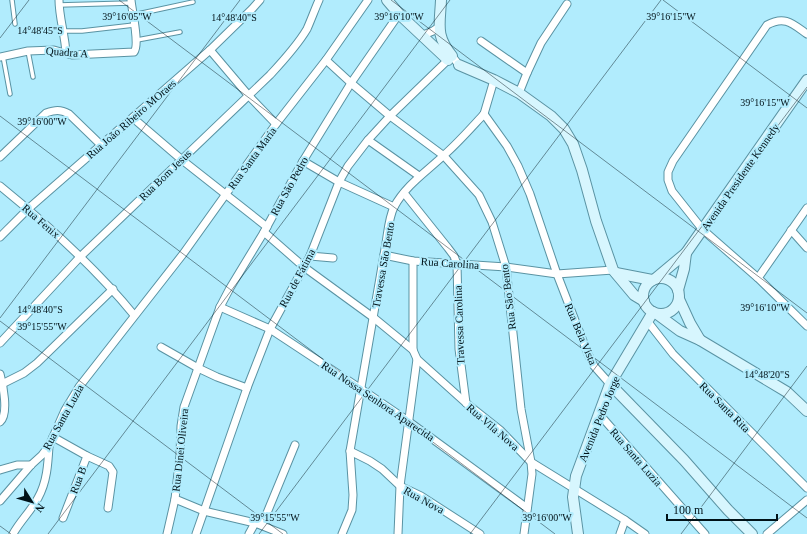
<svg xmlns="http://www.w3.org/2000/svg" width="807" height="534" font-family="Georgia,serif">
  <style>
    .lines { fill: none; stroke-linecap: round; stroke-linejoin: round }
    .lane-casing { stroke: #5a93a3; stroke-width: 5.5 }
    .street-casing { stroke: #5a93a3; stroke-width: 9 }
    .secondary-casing { stroke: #5a93a3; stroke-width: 12 }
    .lane { stroke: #fff; stroke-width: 3.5 }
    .street { stroke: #fff; stroke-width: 7 }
    .secondary { stroke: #d7f6fe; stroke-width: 10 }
    .ticks { fill: none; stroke: #001218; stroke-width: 1; stroke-opacity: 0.45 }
    .labels { text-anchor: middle; stroke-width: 4; stroke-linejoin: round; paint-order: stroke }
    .street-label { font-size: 11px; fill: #001218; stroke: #b1ecfd }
    .ticks-label { font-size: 10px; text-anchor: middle; fill: #001218; stroke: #b1ecfd; stroke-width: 4; stroke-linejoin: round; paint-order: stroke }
  </style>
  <rect width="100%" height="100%" fill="#b1ecfd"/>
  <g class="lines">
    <g class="lane-casing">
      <g id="lane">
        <path d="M12,0L15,24"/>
        <path d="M59,5L131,3"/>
        <path d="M133,15L193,2"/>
        <path d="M64,31H82L134,25"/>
        <path d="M137,40L180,32"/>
        <path d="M28,51L33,77"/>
        <path d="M3,56L10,94"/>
      </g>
    </g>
    <g class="street-casing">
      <g id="street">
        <path d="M59,0C59,17 65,35 66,53"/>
        <path d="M807,34C793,24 785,15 767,25L673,161L668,172V180L672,191L703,230L758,278L807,326"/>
        <path d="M421,36L433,31L439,27"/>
        <path d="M481,41L527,73L519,93"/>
        <path d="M210,50L249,96L276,124"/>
        <path d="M0,57L28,51L54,50L72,55L134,52C140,45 132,11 131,0"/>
        <path d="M326,60L351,83L390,116L444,156L479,195L492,222L506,267L521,409L531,462L532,474L524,534"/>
        <path d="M527,73L541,43L567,4"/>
        <path d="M484,114L507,146L518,166L530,194L557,274L588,354L594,366L610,384"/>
        <path d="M484,114L494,80"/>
        <path d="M133,118L182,160L267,227"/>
        <path d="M368,140L419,176"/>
        <path d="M0,157L46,113C55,110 60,109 69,114L101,145"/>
        <path d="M303,161L339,182L394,207"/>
        <path d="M0,186C48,225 95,267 134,315"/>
        <path d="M404,193L448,248L454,256L457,264L459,349L466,403"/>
        <path d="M791,230L807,248"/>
        <path d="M264,232L304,267L374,318L413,350"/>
        <path d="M0,237L28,209L210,50L252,9L260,0"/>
        <path d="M384,255L413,261L506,267L557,274L613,270"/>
        <path d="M310,256L333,258"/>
        <path d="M758,278L807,208"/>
        <path d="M220,307L270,329L361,389L408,421L527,508"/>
        <path d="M648,322L673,354L807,488"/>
        <path d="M0,343L80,257L270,75C283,61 297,46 307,29C311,20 315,9 319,0"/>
        <path d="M161,347L198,368L217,377L247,388"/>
        <path d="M417,359L466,403L500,430L531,462L625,520L645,534"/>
        <path d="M0,374C3,385 9,414 0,422"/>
        <path d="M0,385L24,373L37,363L113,289"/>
        <path d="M600,415L705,534"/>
        <path d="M53,437L87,456L63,518"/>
        <path d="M350,451L370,461L382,469L400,486L421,496L480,534"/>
        <path d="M87,456L109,466L113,472L108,508"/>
        <path d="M0,470L17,465H31"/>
        <path d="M175,499L204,511L255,523L283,534"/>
        <path d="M0,501L31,465L42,455L49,446L65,410L79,387L183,254L276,124L326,60L368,0"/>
        <path d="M262,525L295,445"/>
        <path d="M13,534C20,521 31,511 38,498C47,482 48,464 49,446"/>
        <path d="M167,534L175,499L180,455L181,426L184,407L220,307L230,288L264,232L303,161L351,83L399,14"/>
        <path d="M196,534L247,388L270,329L310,256L339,182L348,166L368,140L390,116L452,56L459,65"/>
        <path d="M249,534L255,523"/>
        <path d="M342,534L352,510L353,495L350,451L386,243C388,231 389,217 394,207C406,185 426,172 443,156C458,143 471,128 484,114"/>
        <path d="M398,534L400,486L417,359L413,350V261"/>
        <path d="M620,534L625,520"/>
        <path d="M767,534L807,500"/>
      </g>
    </g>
    <g class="secondary-casing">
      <g id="secondary">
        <path d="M387,0L399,14L448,60"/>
        <path d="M441,0C440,25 435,35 452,56"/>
        <path d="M459,65L494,80L519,93L551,116L564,129L573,144L582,170L596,221L613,270L634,295L644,301"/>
        <path d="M616,273L652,280"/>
        <path d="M656,278L686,253L807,80"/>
        <circle cx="661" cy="296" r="18"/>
        <path d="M678,290L684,269L686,253"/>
        <path d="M679,299L690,323L700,340"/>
        <path d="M657,314L680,331L700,340L787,392L807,411"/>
        <path d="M610,384L684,460L728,510L752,534"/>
        <path d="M578,534L573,497L576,476L610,384L653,312"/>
      </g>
    </g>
    <use href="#lane" class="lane"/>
    <use href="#street" class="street"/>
    <use href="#secondary" class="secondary"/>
  </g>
  <path class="ticks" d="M119,0L807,518M391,0L807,313M663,0L807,108M0,38L29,0M0,116L555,534M0,318L240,0M0,321L283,534M0,526L11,534M48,534L450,0M259,534L661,0M470,534L807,87M681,534L807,366"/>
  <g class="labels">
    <g class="street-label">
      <text transform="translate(67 52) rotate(4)" y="4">Quadra A</text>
      <text transform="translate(131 119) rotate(-41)" y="4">Rua João Ribeiro MOraes</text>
      <text transform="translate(252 158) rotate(-54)" y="4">Rua Santa Maria</text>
      <text transform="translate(165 175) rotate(-44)" y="4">Rua Bom Jesus</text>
      <text transform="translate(740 177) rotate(-55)" y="4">Avenida Presidente Kennedy</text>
      <text transform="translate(289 186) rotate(-61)" y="4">Rua São Pedro</text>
      <text transform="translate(41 221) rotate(41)" y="4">Rua Fenix</text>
      <text transform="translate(450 263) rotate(4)" y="4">Rua Carolina</text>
      <text transform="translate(383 265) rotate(-80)" y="4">Travessa São Bento</text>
      <text transform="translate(297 278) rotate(-62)" y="4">Rua de Fátima</text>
      <text transform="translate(508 297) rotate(-97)" y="4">Rua São Bento</text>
      <text transform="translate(459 325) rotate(-92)" y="4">Travessa Carolina</text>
      <text transform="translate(581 334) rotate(67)" y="4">Rua Bela Vista</text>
      <text transform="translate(378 401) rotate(34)" y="4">Rua Nossa Senhora Aparecida</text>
      <text transform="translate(725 407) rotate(45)" y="4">Rua Santa Rita</text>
      <text transform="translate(63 417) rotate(-61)" y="4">Rua Santa Luzia</text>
      <text transform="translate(599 419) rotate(-68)" y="4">Avenida Pedro Jorge</text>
      <text transform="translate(493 427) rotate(41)" y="4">Rua Vila Nova</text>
      <text transform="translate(180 450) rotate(-84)" y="4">Rua Dinei Oliveira</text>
      <text transform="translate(636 457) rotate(49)" y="4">Rua Santa Luzia</text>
      <text transform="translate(78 480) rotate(-69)" y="4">Rua B</text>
      <text transform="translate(424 500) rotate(29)" y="4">Rua Nova</text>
    </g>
  </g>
  <g class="ticks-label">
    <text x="127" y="20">39°16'05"W</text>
    <text x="399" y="20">39°16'10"W</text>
    <text x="671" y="20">39°16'15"W</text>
    <text x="234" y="21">14°48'40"S</text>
    <text x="40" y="34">14°48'45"S</text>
    <text x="765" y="106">39°16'15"W</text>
    <text x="42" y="125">39°16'00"W</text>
    <text x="765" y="311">39°16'10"W</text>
    <text x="40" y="313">14°48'40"S</text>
    <text x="42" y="330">39°15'55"W</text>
    <text x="767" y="378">14°48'20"S</text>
    <text x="275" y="521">39°15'55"W</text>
    <text x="547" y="521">39°16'00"W</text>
  </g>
  <g transform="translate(32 502) rotate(127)" stroke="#b1ecfd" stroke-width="3" paint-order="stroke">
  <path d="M0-3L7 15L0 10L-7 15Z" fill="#001218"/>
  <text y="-6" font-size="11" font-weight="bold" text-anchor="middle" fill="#001218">N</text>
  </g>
  <path d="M667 514v6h110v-6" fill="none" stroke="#001218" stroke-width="2"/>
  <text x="673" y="514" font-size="12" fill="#001218" stroke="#b1ecfd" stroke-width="3" paint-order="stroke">100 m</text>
</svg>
